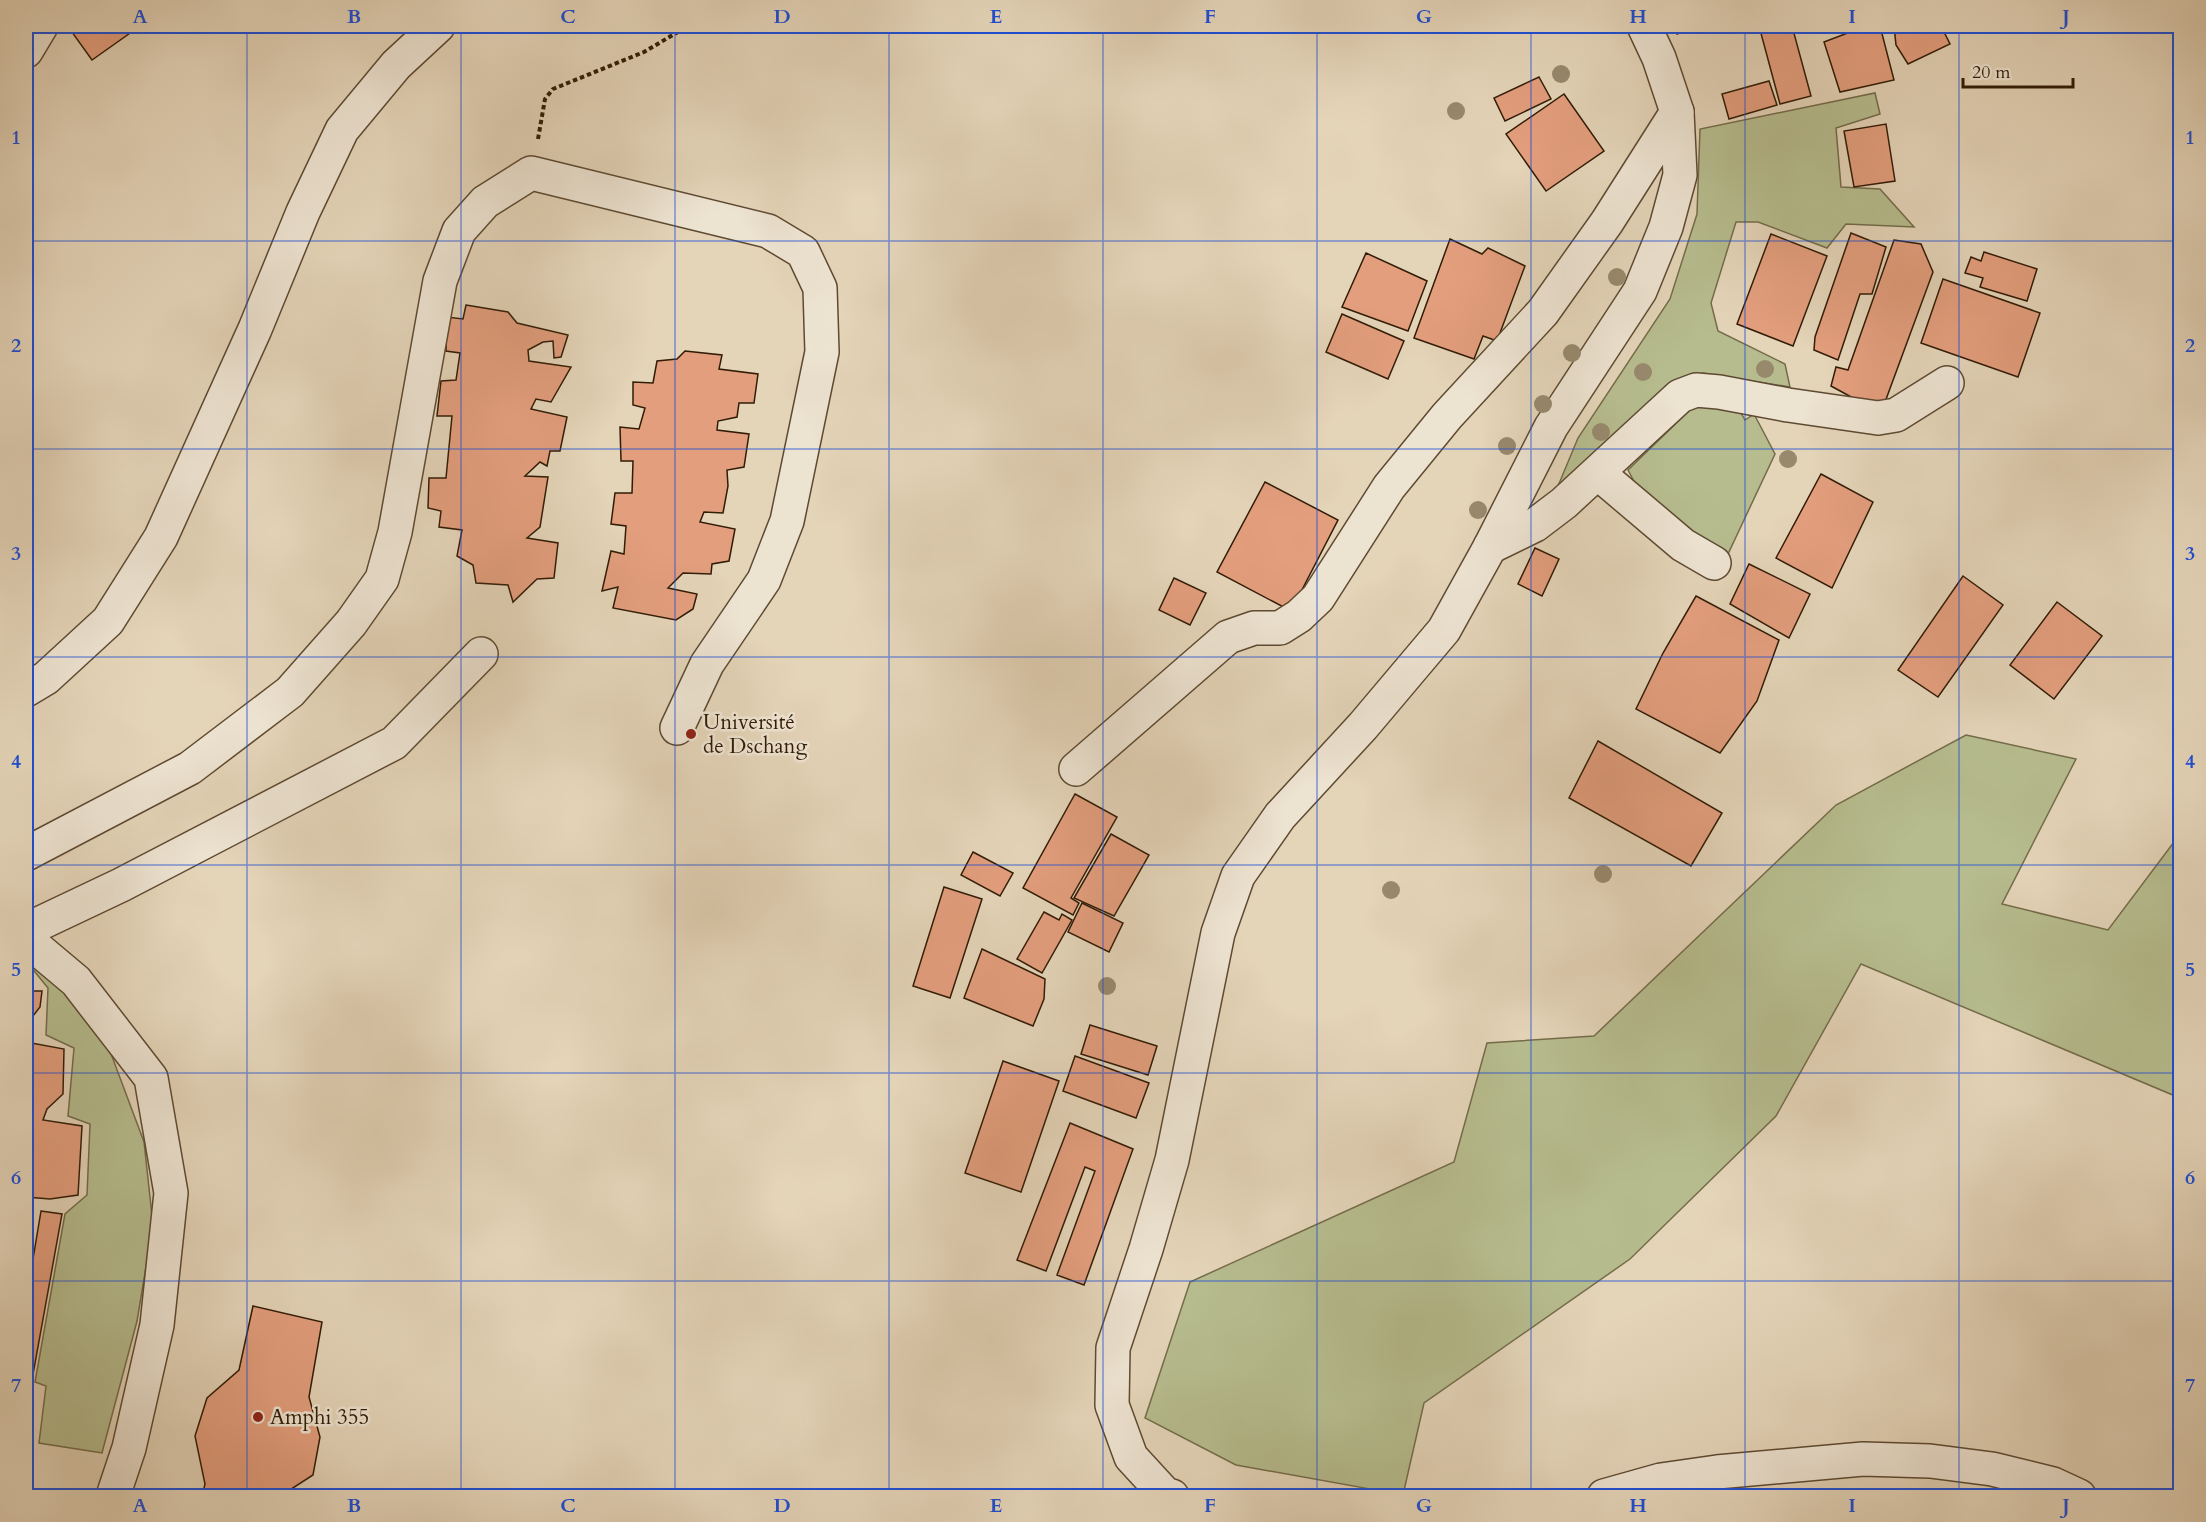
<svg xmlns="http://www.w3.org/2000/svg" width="2206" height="1522" font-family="Cardo,serif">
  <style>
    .green { fill: #b6bc8e; stroke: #746c4a; stroke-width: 1.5 }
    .building { fill: #e39e7d; stroke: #311c06; stroke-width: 1.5 }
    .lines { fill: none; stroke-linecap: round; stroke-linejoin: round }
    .minor-casing { stroke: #5e4a32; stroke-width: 36 }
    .path { stroke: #311c06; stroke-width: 4; stroke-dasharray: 4.5 3; stroke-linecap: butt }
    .minor { stroke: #ede3d1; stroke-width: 33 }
    .tree { fill: #98896d }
    .grid { fill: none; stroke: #1d4ed8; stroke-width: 1.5; stroke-opacity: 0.55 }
    .poi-dot { fill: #8f2418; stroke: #ede3d1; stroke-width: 2 }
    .labels { text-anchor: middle; stroke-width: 5; stroke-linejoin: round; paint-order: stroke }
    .poi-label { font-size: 21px; fill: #311c06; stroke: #ede3d1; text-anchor: start }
    .neatline { fill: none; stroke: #1d4ed8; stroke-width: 2 }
    .grid-label { font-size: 20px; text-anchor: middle; font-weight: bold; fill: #1d4ed8 }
  </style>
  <rect width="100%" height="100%" fill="#e4d4b8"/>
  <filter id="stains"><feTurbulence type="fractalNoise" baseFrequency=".00333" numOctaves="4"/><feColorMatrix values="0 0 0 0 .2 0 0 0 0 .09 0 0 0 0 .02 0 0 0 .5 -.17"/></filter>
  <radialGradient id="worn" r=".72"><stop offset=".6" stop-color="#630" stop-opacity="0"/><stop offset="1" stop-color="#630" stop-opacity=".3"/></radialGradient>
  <g class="green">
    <path d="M1875,93L1880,114L1836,128L1841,187L1880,189L1914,227L1846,224L1827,248L1758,222H1736L1711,303L1718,331L1785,364L1790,387L1703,373L1666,398L1553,498L1578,438L1670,299L1697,214L1700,129Z"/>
    <path d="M1706,403L1737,406L1745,420L1754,414L1775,454L1728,554L1687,540L1638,489L1628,470L1693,407Z"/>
    <path d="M1966,735L2076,759L2002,904L2108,930L2180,834V1098L1861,964L1776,1116L1630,1259L1424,1403L1403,1495L1236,1465L1145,1418L1190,1282L1454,1162L1487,1043L1594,1036L1836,805Z"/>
    <path d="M26,961L55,981L110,1051L144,1142L153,1225L137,1321L102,1453L39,1443L46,1386L35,1382L65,1214L87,1195L90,1124L68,1116L74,1048L46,1035L48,988Z"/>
  </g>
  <g class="building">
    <path d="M72,26H140L92,60L69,28Z"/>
    <path d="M1674,26H1699L1677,34Z"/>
    <path d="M1759,26H1792L1811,96L1780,104Z"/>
    <path d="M1866,26H1880L1894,80L1840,92L1824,42Z"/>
    <path d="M1894,26H1941L1950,44L1908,64L1896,45Z"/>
    <path d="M1539,77L1551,99L1505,121L1494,98Z"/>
    <path d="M1769,81L1777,105L1729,119L1722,94Z"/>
    <path d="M1564,94L1604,151L1546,191L1506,134Z"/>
    <path d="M1886,124L1895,181L1854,187L1844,131Z"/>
    <path d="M1851,233L1886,247L1872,294H1860L1838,360L1814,350L1815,337Z"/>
    <path d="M1771,234L1827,256L1793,346L1737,324Z"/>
    <path d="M1450,239L1482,254L1488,248L1525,266L1497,341L1483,336L1474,359L1414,338Z"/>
    <path d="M1894,240L1921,244L1933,272L1885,402L1864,404L1831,386L1836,367L1848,370Z"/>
    <path d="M1984,252L2037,269L2027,301L1980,287L1983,278L1965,273L1971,257L1981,261Z"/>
    <path d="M1366,253L1427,281L1408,331L1342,307Z"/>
    <path d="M1943,279L2040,313L2018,377L1921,343Z"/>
    <path d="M466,305L508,312L517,323L568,335L561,357L554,358L553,341L543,342L528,350L529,361L571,367L551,402L536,399L531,409L567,417L560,451H550L547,466L540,462L525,476L548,477L540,527L527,538L558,543L554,578L537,579L513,602L508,585L476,583L473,565L457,556L462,530L439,527L441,511L428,508L429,478H446L452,416H437L441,381L456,380L460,353L446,351L447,317L463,319Z"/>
    <path d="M1342,314L1404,341L1388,379L1326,352Z"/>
    <path d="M685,351L722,355L719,369L758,374L754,403H739L737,417L718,421L717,430L749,434L744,467L727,470L728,486L723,513L704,512L700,522L735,529L729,561L712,564L711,574L683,573L668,588L697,594L693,609L676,620L613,608L618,587L602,591L611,551L624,554L626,526L611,524L615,493H632L633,461H621L620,427L639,429L645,408L633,405V382L653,383L657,361L677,359Z"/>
    <path d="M1821,474L1873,502L1832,588L1776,558Z"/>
    <path d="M1265,482L1338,520L1291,611L1217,572Z"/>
    <path d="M1535,548L1559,559L1542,596L1518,584Z"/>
    <path d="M1749,564L1810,594L1789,638L1730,604Z"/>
    <path d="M1963,576L2003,605L1938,697L1898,670Z"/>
    <path d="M1174,578L1206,593L1190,625L1159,610Z"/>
    <path d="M1696,596L1779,640L1757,701L1720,753L1636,709L1663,653Z"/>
    <path d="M2057,602L2102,636L2054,699L2010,665Z"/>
    <path d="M1598,741L1722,813L1691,866L1569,798Z"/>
    <path d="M1075,794L1117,817L1071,898L1079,903L1073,915L1023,888Z"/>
    <path d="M1111,834L1149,855L1114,916L1074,898Z"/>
    <path d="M973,852L1013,873L1000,896L961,875Z"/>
    <path d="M944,887L982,899L950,998L913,986Z"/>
    <path d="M1082,903L1123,923L1109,952L1068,932Z"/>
    <path d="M1044,912L1059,920L1062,914L1072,920L1042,973L1017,959Z"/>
    <path d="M982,949L1045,979L1044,999L1033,1026L964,998Z"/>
    <path d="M26,991H42L40,1007L26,1025Z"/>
    <path d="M1090,1025L1157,1046L1148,1075L1081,1054Z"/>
    <path d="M26,1042L64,1049L63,1094L47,1109L43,1120L82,1126L78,1195L50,1199L26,1197Z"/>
    <path d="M1075,1056L1149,1083L1136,1118L1063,1091Z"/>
    <path d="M1003,1061L1059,1081L1021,1192L965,1173Z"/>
    <path d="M1070,1123L1133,1149L1084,1285L1057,1275L1095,1171L1085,1167L1046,1271L1017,1260Z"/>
    <path d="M41,1211L62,1214L26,1413V1301Z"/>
    <path d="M253,1306L322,1322L309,1397L320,1437L313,1475L285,1493L284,1496H202L205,1484L195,1436L207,1398L239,1370Z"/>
  </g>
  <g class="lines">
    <g class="minor-casing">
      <g id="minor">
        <path d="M26,51L41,26"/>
        <path d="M1598,473L1683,545L1714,563"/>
        <path d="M1490,547L1535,525L1564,503L1680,396L1696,390L1719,392L1788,405L1878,418L1896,415L1947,383"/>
        <path d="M26,690L46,678L108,621L161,537L255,329L303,212L342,130L396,65L438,26"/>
        <path d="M1076,769L1228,637L1254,628H1280L1299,616L1318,598L1389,487L1447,416L1543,312L1607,222L1677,112"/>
        <path d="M26,854L190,768L290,692L351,623L382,579L395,532L440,281L459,231L485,202L531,173L768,231L803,252L820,288L822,352L787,521L764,580L707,664L677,728"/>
        <path d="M26,930L121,885L394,743L481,654"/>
        <path d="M26,939L76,981L151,1078L171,1193L157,1325L129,1448L113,1496"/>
        <path d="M1172,1496L1165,1494L1131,1457L1112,1405L1113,1348L1146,1249L1172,1160L1218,933L1238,876L1280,816L1363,726L1444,630L1490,547L1551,427L1640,291L1666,227L1680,175L1677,112L1659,58L1644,26"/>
        <path d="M1604,1496L1661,1480L1717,1472L1863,1459L1930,1461L1992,1469L2053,1484L2079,1496"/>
      </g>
    </g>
    <path class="path" d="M538,139L545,99L553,89L644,52L688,26"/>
    <use href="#minor" class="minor"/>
  </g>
  <g class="tree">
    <circle cx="1561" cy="74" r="9"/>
    <circle cx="1456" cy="111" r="9"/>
    <circle cx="1617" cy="277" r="9"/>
    <circle cx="1572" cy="353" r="9"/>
    <circle cx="1765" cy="369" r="9"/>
    <circle cx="1643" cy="372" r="9"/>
    <circle cx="1543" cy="404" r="9"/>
    <circle cx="1601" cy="432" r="9"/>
    <circle cx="1507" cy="446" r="9"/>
    <circle cx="1788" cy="459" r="9"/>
    <circle cx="1478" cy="510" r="9"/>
    <circle cx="1603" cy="874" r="9"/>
    <circle cx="1391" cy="890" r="9"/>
    <circle cx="1107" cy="986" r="9"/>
  </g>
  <path class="grid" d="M247,26V1496M461,26V1496M675,26V1496M889,26V1496M1103,26V1496M1317,26V1496M1531,26V1496M1745,26V1496M1959,26V1496M26,241H2180M26,449H2180M26,657H2180M26,865H2180M26,1073H2180M26,1281H2180"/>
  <g class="poi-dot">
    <circle cx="691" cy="734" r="6"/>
    <circle cx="258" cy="1417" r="6"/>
  </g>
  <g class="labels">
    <g class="poi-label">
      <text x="703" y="729">Université<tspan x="703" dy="24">de Dschang</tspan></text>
      <text x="270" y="1424">Amphi 355</text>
    </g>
  </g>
  <rect width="2206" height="1522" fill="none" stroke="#e4d4b8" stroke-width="66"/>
  <path d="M1963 78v9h110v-9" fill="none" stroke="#311c06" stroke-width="3"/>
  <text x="1972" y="78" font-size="18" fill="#311c06" stroke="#ede3d1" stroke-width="4.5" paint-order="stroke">20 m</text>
  <rect x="33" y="33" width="2140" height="1456" class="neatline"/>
  <g class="grid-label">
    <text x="140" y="23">A</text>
    <text x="354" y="23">B</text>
    <text x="568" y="23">C</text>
    <text x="782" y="23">D</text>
    <text x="996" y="23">E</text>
    <text x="1210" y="23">F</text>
    <text x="1424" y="23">G</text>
    <text x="1638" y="23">H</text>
    <text x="1852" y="23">I</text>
    <text x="2066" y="23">J</text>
    <text x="16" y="144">1</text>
    <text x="2190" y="144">1</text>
    <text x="16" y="352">2</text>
    <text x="2190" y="352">2</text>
    <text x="16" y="560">3</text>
    <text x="2190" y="560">3</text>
    <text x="16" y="768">4</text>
    <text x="2190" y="768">4</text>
    <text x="16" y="976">5</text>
    <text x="2190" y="976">5</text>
    <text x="16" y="1184">6</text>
    <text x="2190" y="1184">6</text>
    <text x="16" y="1392">7</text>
    <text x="2190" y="1392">7</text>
    <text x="140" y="1512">A</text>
    <text x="354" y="1512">B</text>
    <text x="568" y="1512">C</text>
    <text x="782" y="1512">D</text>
    <text x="996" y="1512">E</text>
    <text x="1210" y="1512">F</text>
    <text x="1424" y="1512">G</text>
    <text x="1638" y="1512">H</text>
    <text x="1852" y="1512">I</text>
    <text x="2066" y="1512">J</text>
  </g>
  <rect width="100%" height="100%" filter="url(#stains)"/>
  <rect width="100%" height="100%" fill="url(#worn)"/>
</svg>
